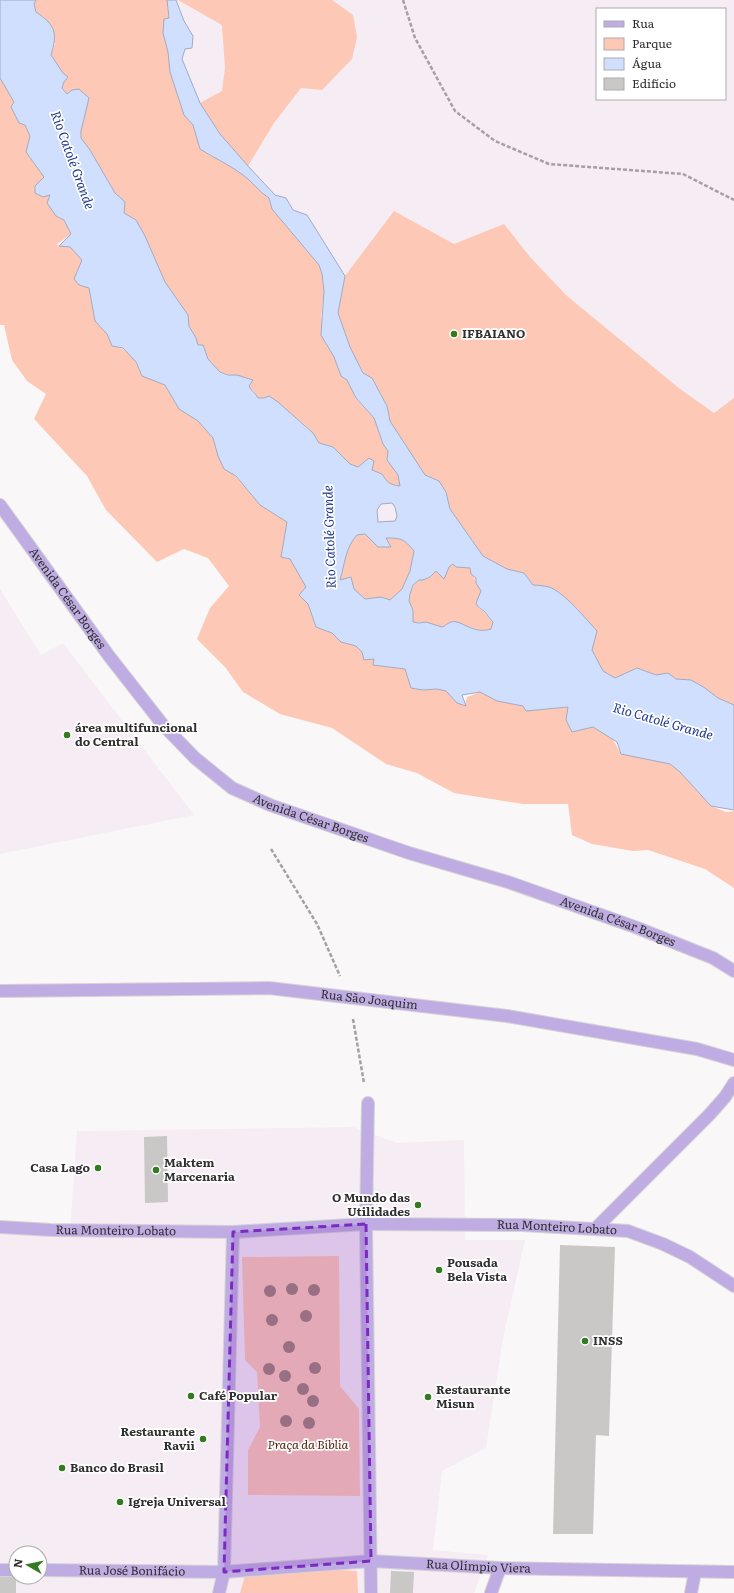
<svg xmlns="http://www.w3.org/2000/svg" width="734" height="1593" font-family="Literata,serif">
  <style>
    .built { fill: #f6ecf4; fill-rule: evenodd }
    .green { fill: #fdc8b5 }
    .water { fill: #d1dfff; stroke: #a1aac1; fill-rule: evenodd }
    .building { fill: #cac7c7 }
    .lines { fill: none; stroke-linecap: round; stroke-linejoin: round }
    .minor-casing { stroke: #d6d3d5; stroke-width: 14 }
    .path { stroke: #a3a1a3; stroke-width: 2.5; stroke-dasharray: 4 2; stroke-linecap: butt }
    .minor { stroke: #bface3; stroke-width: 12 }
    .tree { fill: #a08075 }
    .marked { fill: #7b2cbf; fill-opacity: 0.2; stroke: #7b2cbf; stroke-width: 3; stroke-dasharray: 8 5; stroke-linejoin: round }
    .poi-dot { fill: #337b1f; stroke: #fff; stroke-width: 1.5 }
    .labels { text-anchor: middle; stroke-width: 3.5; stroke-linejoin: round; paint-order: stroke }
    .poi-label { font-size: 12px; font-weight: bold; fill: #302f30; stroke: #fff; text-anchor: start }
    .street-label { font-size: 12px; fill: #302f30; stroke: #fff }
    .park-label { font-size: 12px; font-style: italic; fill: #561f09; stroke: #fff }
    .water-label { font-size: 13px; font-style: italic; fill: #213990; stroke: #fff }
  </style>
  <rect width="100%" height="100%" fill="#faf7f9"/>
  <g class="built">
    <path d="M16,0H734V742L332,601ZM597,9H725V99H597Z"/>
    <path d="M0,589L41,655L63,643L194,815L0,854Z"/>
    <path d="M353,1127L397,1143L464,1140L465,1240H525L503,1338L486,1448L442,1471L433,1550L488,1555L474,1593H0V1230L70,1232L77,1131ZM16,1553H40V1577H16Z"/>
  </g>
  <g class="green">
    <path d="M36,0H167L169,19L163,33L168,52L170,72L184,115L193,124L200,149C214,158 230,165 243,175C253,182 259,192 269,198L272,209L319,265L322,274L324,291L321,317L326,345L334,357L341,376L347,380L356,399L374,418L383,444L388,451L387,460L398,475L401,486C390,485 387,483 382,474L372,470L363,462L359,467L350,464L333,447L319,443C317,440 315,435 312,432C303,421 272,399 258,398C255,391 252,391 248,386L253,380C249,378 247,379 244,378C217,371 213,375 203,345L198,346L196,338L189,326L188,315L165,282L145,236L136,220L124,213L125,202L115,193L90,150L81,138V131L89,98L67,94L62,88L63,73L51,55L55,44L45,18L36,12L34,4Z"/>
    <path d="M178,0H332L353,15L357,37L352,59L322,90L301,88L274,123L248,166L220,134L200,103L222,91L225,68L222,25Z"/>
    <path d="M0,78L15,103L30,136L26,152L44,177L35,186L51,195L56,216L64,220L71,234L56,245L70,247L82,260L79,285L89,287L95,321L107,334L112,346C130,349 135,360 142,376L165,385L179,409L198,421L213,438L218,456L260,505L287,522L281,557L290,558L306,587L299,595L308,604L316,627L332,633L341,642L356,646L362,652L374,658L373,665L405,669L423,690L437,689L446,691L457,702L465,706L467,697L480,692L497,701L523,706L526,711L569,707L593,727L612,738L621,754L670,764L680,772L711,806L726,812L734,811V888L705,869L648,850L633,851L592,844L572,835L568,804H523L454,793L417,773L386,764L332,728L280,714L243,692L225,667L197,639L210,608L229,586L208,558L184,549L157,562L106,510L87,476L34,419L46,394L27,381L12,360L4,325H0Z"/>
    <path d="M394,211L454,244L504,224L530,257L567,296L680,389L714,413L734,398V705L718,698L705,688L691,680L676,679L668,673L656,675L637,668L615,678L603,671L592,650L578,609L569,601L550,587L533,585L524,573L507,569L483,556L450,509L446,492L425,476L390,421L387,406L372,378L363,373L350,347L338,313L345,276Z"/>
    <path d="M365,534L378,547H391L386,538C402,538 404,539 414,551L410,571L402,589L390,600L381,597L365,599L354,589L340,581C345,564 345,548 357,535Z"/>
    <path d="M453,564L470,568C474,576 476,584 481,591L478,608C485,611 487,617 493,622L491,629L484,631L451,622L442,627L426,622H413V610L409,601L410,594L414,585L419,580H423L430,577L436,571L444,578L449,567Z"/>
    <path d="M339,1256L340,1386L359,1409L360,1496L248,1495V1450L260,1427L257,1372L245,1360L242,1257Z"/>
    <path d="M248,1565L357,1571L358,1593H240Z"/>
  </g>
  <path class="water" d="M0,0H36L34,4L36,12C55,25 58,32 51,55L63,73L68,77L64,82L62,88L67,94L72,90L79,89L89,98L81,131V138L90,150L115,193L125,202L124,213L136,220L145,236L165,282L188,315L189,326L196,338L198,345H203L208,359L220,372L228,375H237L253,380L249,386C251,391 255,392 258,398H264L269,396L278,402L313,433L319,443L333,447L350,464L358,467L369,458L374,461L372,470L382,474C387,482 390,485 400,486L398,475L387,460L388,451L383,444L374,418L356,398L347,380L341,376L334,357L321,335L324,291L322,274L319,265L272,209L269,198C259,192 253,182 243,175C230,165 214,158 200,149L193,125L184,115L170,72L168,52L163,33L164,19L169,18L167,0H176L184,21L193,36L192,48L185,49L182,59L200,103L220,134L248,166L275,195L286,198L293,210L307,215L345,276L338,313L350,347L363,373L372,378L387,406L390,421L425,475L439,481L446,492L450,509L483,556L507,569L524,573L533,585C538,585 544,586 549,587C564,592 586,619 597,631L592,650L603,671L615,678L637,668L656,675L668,673L676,679L691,680L705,688L718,698L734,705V810L711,806L680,772L670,764L621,754L617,742L593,727L572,732L566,720L568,707L526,711L523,706L497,701L480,692L462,695L466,706L457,703L446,691L437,689L423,690L411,688L405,669L373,665L374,659L364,660L362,652L356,646L341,642L332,633L316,627L308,604L299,595L306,587L290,559L281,557L287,522L260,505L236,476L224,469L218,456L213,438L198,421L179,409L165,385L142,376L136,362L123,348L112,346L107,334L95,321L89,288L79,285L74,279L82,260L70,247L59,246L71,234L64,220L56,216L47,203L50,195L43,197L35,193V186L44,177L26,152L30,136L25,125L19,123L11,107L14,102L0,78ZM392,503L395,507L397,516L395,521L378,522L377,510L381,504ZM365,534L378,547H391L386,538C402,538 404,539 414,551L410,571L402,589L390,600L381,597L365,599L354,589L351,577L340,580C345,564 345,548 357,535ZM453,564L456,567L470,568L471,574L476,578V583L481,591L476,603C478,608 480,608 484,611C487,614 489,618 493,622L491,629C473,635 461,619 451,622C448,623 445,626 442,627L426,622L419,623L413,622V610L409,601L410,594L413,585L419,580H423L430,577L436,571L444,579L449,567Z"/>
  <g class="building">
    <path d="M167,1136L168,1202L145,1203L144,1137Z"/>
    <path d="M560,1245L615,1247L609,1436L596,1435L593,1534H553Z"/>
    <path d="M391,1571L414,1572L413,1593H390Z"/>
    <path d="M0,1572L16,1573V1593H0Z"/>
  </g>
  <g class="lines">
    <g class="minor-casing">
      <g id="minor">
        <path id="s1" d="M0,505L109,656L163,725L195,758L232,788L270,805L409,853L508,882L635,927L713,958L734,971"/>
        <path id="s2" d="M0,991L269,988L507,1016L697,1049L734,1060"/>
        <path id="s3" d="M368,1103L366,1224L522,1225L628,1231L663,1244L690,1257L734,1286"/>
        <path id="s4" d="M0,1227L51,1230L233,1232L366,1224L371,1593"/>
        <path d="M596,1228L709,1115L725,1097L734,1083"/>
        <path d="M0,1570H16"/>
        <path id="s5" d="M40,1570L224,1572L371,1561L500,1568L734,1572"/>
        <path d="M219,1593L224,1572L233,1232"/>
        <path d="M491,1593L500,1568"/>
        <path d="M691,1593L695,1572"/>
      </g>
    </g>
    <g class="path">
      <path d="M403,0L415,38L455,111L495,141L549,164L683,174L734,200"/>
      <path d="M271,849L317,924L340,976"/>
      <path d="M353,1019L364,1083"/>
    </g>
    <use href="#minor" class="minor"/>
  </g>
  <g class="tree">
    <circle cx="292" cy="1289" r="6"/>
    <circle cx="314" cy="1290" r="6"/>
    <circle cx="270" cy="1291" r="6"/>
    <circle cx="306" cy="1316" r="6"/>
    <circle cx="272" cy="1320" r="6"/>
    <circle cx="289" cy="1347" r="6"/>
    <circle cx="315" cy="1368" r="6"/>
    <circle cx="269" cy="1369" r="6"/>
    <circle cx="285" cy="1376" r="6"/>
    <circle cx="303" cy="1389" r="6"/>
    <circle cx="313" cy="1401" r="6"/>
    <circle cx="286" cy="1421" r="6"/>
    <circle cx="309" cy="1423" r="6"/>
  </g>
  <path class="marked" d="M366,1224L371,1561L224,1572L233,1232Z"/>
  <g class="poi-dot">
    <circle cx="454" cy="334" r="4"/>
    <circle cx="67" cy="735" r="4"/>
    <circle cx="98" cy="1168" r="4"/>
    <circle cx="156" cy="1170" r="4"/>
    <circle cx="418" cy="1205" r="4"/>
    <circle cx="439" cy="1270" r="4"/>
    <circle cx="585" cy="1341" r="4"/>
    <circle cx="191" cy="1396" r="4"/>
    <circle cx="428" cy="1397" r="4"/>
    <circle cx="203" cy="1439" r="4"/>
    <circle cx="62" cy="1468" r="4"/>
    <circle cx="120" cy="1502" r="4"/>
  </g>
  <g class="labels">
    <g class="poi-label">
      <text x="462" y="338">IFBAIANO</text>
      <text x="75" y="732">área multifuncional<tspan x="75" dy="14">do Central</tspan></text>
      <text x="164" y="1167">Maktem<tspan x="164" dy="14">Marcenaria</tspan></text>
      <text x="90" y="1172" text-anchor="end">Casa Lago</text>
      <text x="410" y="1202" text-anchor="end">O Mundo das<tspan x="410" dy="14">Utilidades</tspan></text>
      <text x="447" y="1267">Pousada<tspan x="447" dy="14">Bela Vista</tspan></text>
      <text x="593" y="1345">INSS</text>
      <text x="436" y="1394">Restaurante<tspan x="436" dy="14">Misun</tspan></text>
      <text x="199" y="1400">Café Popular</text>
      <text x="195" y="1436" text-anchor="end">Restaurante<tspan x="195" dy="14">Ravii</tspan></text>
      <text x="70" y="1472">Banco do Brasil</text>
      <text x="128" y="1506">Igreja Universal</text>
    </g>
    <g class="street-label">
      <text dy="4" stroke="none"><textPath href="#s1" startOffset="115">Avenida César Borges</textPath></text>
      <text dy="4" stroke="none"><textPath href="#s1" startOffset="452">Avenida César Borges</textPath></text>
      <text dy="4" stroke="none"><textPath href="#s1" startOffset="776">Avenida César Borges</textPath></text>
      <text dy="4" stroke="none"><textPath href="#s2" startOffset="370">Rua São Joaquim</textPath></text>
      <text dy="4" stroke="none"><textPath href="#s3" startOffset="312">Rua Monteiro Lobato</textPath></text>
      <text dy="4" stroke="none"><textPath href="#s4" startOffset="116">Rua Monteiro Lobato</textPath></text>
      <text dy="4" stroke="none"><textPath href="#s5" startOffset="439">Rua Olímpio Viera</textPath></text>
      <text dy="4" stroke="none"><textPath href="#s5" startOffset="92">Rua José Bonifácio</textPath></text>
    </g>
    <g class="park-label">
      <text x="308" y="1449">Praça da Bíblia</text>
    </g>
    <g class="water-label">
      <text transform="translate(73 160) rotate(70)" y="5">Rio Catolé Grande</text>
      <text transform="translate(329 537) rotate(-92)" y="5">Rio Catolé Grande</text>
      <text transform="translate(663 721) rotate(16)" y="5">Rio Catolé Grande</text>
    </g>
  </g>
  <rect x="596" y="8" width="130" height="92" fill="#ffffff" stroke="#acacac"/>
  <rect x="604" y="21" width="20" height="6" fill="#bface3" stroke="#acacac"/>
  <text x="632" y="28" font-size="12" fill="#302f30">Rua</text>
  <rect x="604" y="38" width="20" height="12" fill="#fdc8b5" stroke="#acacac"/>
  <text x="632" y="48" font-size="12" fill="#302f30">Parque</text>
  <rect x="604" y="58" width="20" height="12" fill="#d1dfff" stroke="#acacac"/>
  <text x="632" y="68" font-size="12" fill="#302f30">Água</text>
  <rect x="604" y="78" width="20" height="12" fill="#cac7c7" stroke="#acacac"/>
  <text x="632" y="88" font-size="12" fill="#302f30">Edifício</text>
  <g transform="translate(28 1565) rotate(279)"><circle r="19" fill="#ffffff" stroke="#acacac"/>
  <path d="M0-3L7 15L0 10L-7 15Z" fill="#337b1f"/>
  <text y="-6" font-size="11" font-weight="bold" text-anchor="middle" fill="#302f30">N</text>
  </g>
</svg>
